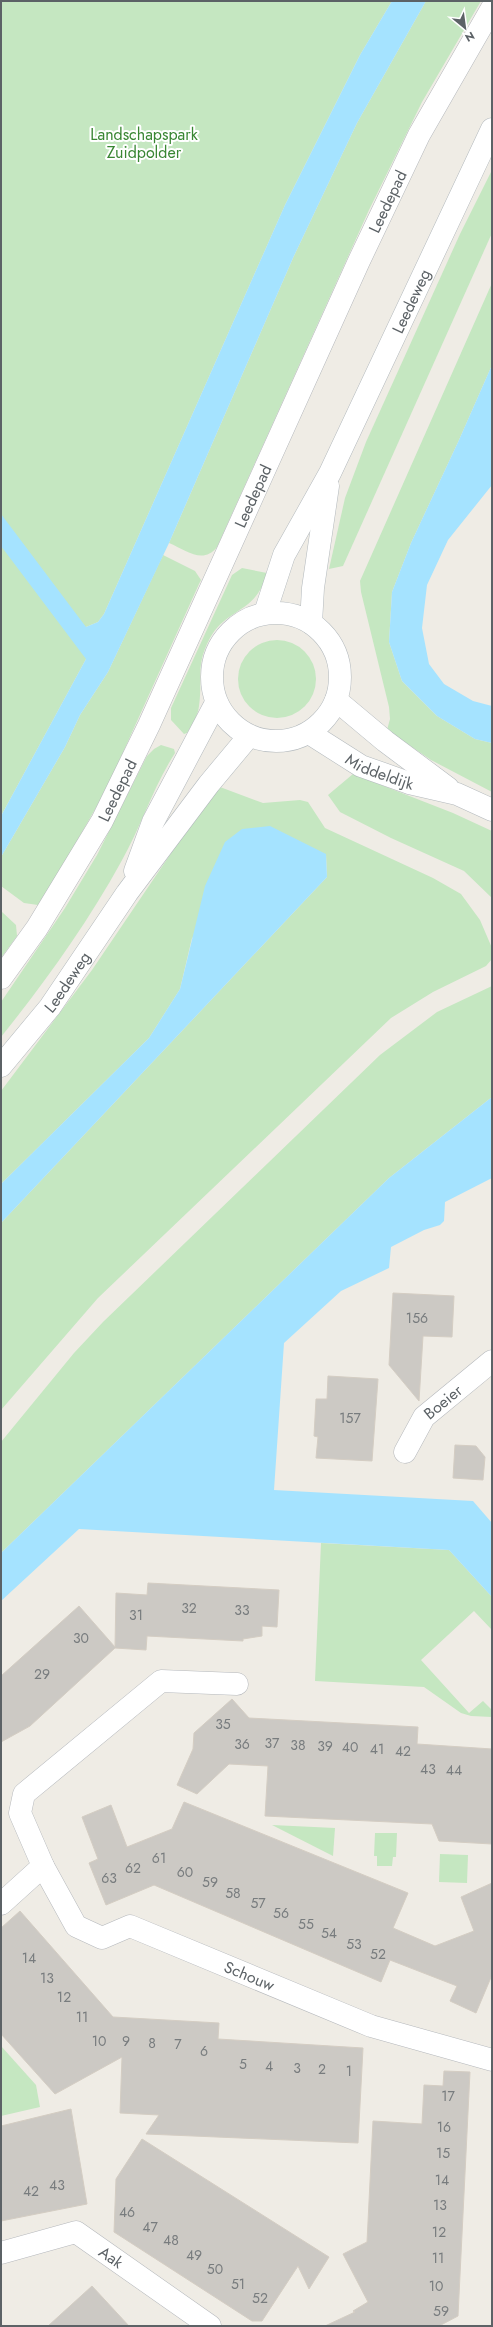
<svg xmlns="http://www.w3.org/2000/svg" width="493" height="2327" font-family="Jost,sans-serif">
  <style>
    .green { fill: #c5e7c1 }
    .water { fill: #a5e3ff }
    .building { fill: #ccc9c4; stroke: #d4cdc3 }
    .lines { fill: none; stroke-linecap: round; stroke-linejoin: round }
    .street-casing { stroke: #b5b8bc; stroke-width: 23 }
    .secondary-casing { stroke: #b3b9bd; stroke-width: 23 }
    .street { stroke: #fff; stroke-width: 22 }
    .secondary { stroke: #fff; stroke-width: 22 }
    .labels { text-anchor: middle; stroke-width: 4; stroke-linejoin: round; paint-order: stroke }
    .number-label { font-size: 14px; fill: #787c7e }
    .park-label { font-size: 16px; fill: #398633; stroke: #fff }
    .street-label { font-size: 16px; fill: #5c6266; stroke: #fff }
  </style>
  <rect width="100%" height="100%" fill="#efece5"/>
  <g class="green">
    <path d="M1,1H392L360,55L285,205L104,614L98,622L86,627V659L1,816Z"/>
    <path d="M426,1H481L422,102L369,210L217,547C203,565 186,550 169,543L293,258L357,123Z"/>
    <path d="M492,170V233L343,566L329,569L345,498L366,442L460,234Z"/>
    <path d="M492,283V365L459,440L411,543L392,592L389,642L402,681L437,716L475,739L492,743V792L431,760L387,730L390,719L389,707L361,592L360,581Z"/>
    <path d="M163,555L195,571L201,580L199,584L106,790L66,860L38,905L24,903L1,886V857L65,747L80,715L108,672Z"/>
    <path d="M242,568L267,573C256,614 227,607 210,638C195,666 203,678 199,706C198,716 192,724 187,733L184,734L171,720V708L232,575Z"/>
    <circle cx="277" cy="679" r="39"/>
    <path d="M161,745L174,749L175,753C153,787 141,827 121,862C87,924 45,982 1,1037V1002L65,908L97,855L147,756L154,749Z"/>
    <path d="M353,774L453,813L492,831V898L464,871L391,838L340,812L328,795Z"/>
    <path d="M220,787L263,803L300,800L308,802L325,828L433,878L461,894L480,920L492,948V959L486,966L433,992L391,1018L98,1298L1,1410V1223L327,877L326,854L192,938L180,989L149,1038L1,1184V1091L92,970L203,806Z"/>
    <path d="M1,911L16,925L17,936L1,958Z"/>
    <path d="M492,986V1097L389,1178L1,1553V1442L74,1353L103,1322L380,1055L437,1012Z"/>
    <path d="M321,1543L449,1550L492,1597V1630L474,1611L421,1660L469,1713L483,1701L492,1710V1717L471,1716L461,1713L424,1687L315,1681Z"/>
    <path d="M272,1825L335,1828L333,1856Z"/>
    <path d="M375,1833H397L396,1857H393L392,1866H377V1856H374Z"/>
    <path d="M440,1854L468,1855L467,1883L439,1882Z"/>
    <path d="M1,2046L36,2085L40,2107L1,2116Z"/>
  </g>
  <g class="water">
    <path d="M392,1H426L357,123L293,258L169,543L108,672L80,715L65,747L1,857V816L86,659L1,546V514L86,627L98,622L104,614L285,205L360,55Z"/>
    <path d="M492,365V485L448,540L427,585L422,628L429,664L444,684L473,701L492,706V743L475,739L437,716L402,681L389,642L392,592L411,543L459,440Z"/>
    <path d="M270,826L326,854L327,877L1,1223V1184L149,1038L180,989L205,886L225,842L242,829Z"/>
    <path d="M492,1097V1178L445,1202L444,1221L440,1225L424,1230L391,1247L389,1268L341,1291L284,1343L274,1490L473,1501L492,1523V1597L449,1550L79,1529L1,1601V1553L389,1178Z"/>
  </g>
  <g class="building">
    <path d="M393,1293L454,1296L452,1337L423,1336L419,1401L389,1365Z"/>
    <path d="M328,1376L378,1379L372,1461L316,1458L318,1437L314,1436L316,1399H327Z"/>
    <path d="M455,1445L476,1446L485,1457L483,1480L453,1478Z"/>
    <path d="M148,1583L279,1590L277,1627L262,1626V1636L243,1639V1641L147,1636L146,1650L115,1648L30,1726L1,1742V1676L79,1606L115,1647L116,1593L147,1595Z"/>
    <path d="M232,1699L249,1718L418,1727L417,1744L492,1749V1844L439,1841L432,1824L265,1816L268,1766L229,1764L197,1794L177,1785L193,1749L194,1733Z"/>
    <path d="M184,1802L408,1893L393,1928L435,1946L474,1931L461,1897L492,1883V1975L476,2013L450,2001L457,1986L390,1960L381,1982L154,1885L106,1905L89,1863L98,1859L82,1817L111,1805L127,1847L172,1829Z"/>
    <path d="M20,1911L113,2017L219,2023L218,2039L363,2048L358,2143L146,2134L159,2115L120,2113L122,2057L55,2094L1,2034V1928Z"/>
    <path d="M444,2071L470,2072L458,2316L439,2326H325L355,2312L353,2311L368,2302L343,2254L367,2242L373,2121L422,2124L424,2085L443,2086Z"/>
    <path d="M71,2109L87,2204L1,2221V2126Z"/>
    <path d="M142,2139L329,2257L309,2289L298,2266L262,2321H252L114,2232L116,2179Z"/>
    <path d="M92,2286L129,2326H48Z"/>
  </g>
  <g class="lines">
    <g class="street-casing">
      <g id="street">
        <path id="s1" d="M1,978L37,928L102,821L149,725L359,261L419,135L492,8"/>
        <path id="s2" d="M405,1452L424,1417L492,1361"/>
        <path id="s3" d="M43,1866L76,1926L102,1938L130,1926L371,2026L492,2060"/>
        <path d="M1,1904L43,1866L20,1813L24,1794L161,1681L237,1684"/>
        <path id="s4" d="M1,2253L76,2232L210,2326"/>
      </g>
    </g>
    <g class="secondary-casing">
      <g id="secondary">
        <circle cx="276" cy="677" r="64"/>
        <path id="s5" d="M265,613L284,555L330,473L492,129"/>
        <path d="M311,623L313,588L328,486"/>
        <path d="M336,700L385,741L448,788"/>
        <path id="s6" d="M309,733L361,766L409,783L457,794L492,810"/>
        <path d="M135,871L153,822L216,703"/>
        <path id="s7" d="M1,1066L50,1007L127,893L209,784L249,736"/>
      </g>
    </g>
    <use href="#street" class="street"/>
    <use href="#secondary" class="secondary"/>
  </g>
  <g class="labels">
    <g class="number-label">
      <text x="417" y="1323">156</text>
      <text x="350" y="1423">157</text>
      <text x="189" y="1613">32</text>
      <text x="242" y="1615">33</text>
      <text x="136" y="1620">31</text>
      <text x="81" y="1643">30</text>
      <text x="42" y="1679">29</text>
      <text x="223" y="1729">35</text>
      <text x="272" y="1748">37</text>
      <text x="242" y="1749">36</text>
      <text x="298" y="1750">38</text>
      <text x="325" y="1751">39</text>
      <text x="350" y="1752">40</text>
      <text x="377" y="1754">41</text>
      <text x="403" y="1756">42</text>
      <text x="428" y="1774">43</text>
      <text x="454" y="1775">44</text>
      <text x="159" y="1863">61</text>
      <text x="133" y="1873">62</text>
      <text x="185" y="1877">60</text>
      <text x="109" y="1883">63</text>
      <text x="210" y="1887">59</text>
      <text x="233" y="1898">58</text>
      <text x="258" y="1908">57</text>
      <text x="281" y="1918">56</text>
      <text x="306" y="1929">55</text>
      <text x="329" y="1938">54</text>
      <text x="354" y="1949">53</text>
      <text x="378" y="1959">52</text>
      <text x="29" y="1963">14</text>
      <text x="47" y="1983">13</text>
      <text x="64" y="2002">12</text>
      <text x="82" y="2022">11</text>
      <text x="99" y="2046">10</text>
      <text x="126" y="2046">9</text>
      <text x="152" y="2048">8</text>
      <text x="178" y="2049">7</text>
      <text x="204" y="2056">6</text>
      <text x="243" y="2069">5</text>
      <text x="269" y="2071">4</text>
      <text x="297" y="2073">3</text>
      <text x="322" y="2074">2</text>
      <text x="349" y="2076">1</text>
      <text x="448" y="2101">17</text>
      <text x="444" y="2132">16</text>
      <text x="443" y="2158">15</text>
      <text x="442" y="2185">14</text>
      <text x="57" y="2190">43</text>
      <text x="31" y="2196">42</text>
      <text x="440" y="2210">13</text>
      <text x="127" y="2217">46</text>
      <text x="150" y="2232">47</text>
      <text x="439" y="2237">12</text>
      <text x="171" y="2245">48</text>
      <text x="194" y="2260">49</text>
      <text x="438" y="2263">11</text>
      <text x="215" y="2274">50</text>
      <text x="238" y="2289">51</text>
      <text x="436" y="2291">10</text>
      <text x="260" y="2303">52</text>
      <text x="441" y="2316">59</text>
    </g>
    <g class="park-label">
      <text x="144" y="140">Landschapspark<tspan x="144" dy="18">Zuidpolder</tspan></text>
    </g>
    <g class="street-label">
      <text dy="6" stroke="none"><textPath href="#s1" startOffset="869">Leedepad</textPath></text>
      <text dy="6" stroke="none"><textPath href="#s5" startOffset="345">Leedeweg</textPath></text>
      <text dy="6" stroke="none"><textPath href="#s1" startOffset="545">Leedepad</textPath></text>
      <text dy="6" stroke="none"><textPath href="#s6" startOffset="81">Middeldijk</textPath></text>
      <text dy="6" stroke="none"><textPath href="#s1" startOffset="221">Leedepad</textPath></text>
      <text dy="6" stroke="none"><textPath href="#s7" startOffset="107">Leedeweg</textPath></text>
      <text dy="6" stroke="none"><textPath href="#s2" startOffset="64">Boeier</textPath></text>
      <text dy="6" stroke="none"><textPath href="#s3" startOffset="257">Schouw</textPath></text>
      <text dy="6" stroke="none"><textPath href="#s4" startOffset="121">Aak</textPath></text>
    </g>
  </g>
  <rect width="493" height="2327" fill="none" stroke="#5c6266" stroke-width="4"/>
  <g transform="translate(465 28) rotate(151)" stroke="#ffffff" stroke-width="3" paint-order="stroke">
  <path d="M0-3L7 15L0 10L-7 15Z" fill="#5c6266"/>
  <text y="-6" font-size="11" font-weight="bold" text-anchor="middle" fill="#5c6266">N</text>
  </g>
</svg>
